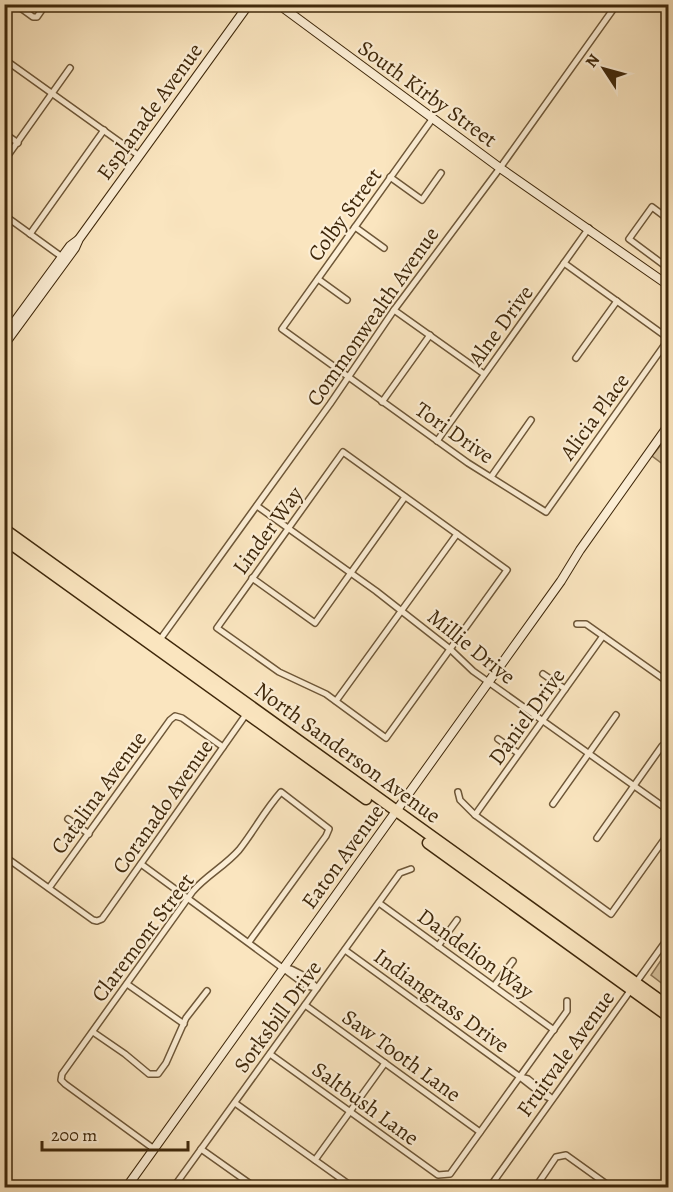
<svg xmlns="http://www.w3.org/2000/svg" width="673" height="1192" font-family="Alegreya,serif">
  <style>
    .green { fill: #dac5a0; stroke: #8c7656; stroke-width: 1.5 }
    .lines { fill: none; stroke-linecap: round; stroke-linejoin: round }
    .street-casing { stroke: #6e5738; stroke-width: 8 }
    .secondary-casing { stroke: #3f280b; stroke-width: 10 }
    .highway-casing { stroke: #3f280b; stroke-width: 13 }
    .street { stroke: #fceed5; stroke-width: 5 }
    .secondary { stroke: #fceed5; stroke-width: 8 }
    .highway { stroke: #fae5bf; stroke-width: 10 }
    .labels { text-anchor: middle; stroke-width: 4.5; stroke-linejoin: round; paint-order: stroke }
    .street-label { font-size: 22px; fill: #3f280b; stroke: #fceed5 }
  </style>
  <rect width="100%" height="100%" fill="#fae5bf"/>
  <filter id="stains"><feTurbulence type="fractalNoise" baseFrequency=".00333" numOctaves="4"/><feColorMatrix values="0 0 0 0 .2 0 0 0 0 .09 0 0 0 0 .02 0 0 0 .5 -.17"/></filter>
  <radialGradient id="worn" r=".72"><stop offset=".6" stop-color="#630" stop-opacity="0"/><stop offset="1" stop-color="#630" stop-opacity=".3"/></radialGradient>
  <g class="green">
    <path d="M668,436V468L652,456Z"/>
    <path d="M668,950V988L651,975Z"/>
  </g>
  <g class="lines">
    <g class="street-casing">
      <g id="street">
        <path d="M15,4L33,17H37L46,4"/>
        <path d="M4,59L138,155"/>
        <path d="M433,118L282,329L468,463L546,512L668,340"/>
        <path d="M4,133L18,143"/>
        <path d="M4,161L70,68"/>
        <path d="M390,177L422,200L441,173"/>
        <path d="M4,215L62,257"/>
        <path d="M668,219L652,207L629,239L668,268"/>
        <path d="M355,227L384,248"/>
        <path d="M30,234L104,130"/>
        <path d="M564,263L668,338"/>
        <path d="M318,279L347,300"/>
        <path d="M394,310L484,374"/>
        <path d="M576,358L617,301"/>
        <path d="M382,402L430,335"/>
        <path d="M437,441L589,228"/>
        <path d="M343,452L507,570L386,738L326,694L279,672L217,628Z"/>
        <path d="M491,477L531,420"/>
        <path d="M257,506L376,591L450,649L473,671L668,810"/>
        <path d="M252,578L315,623L405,497"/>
        <path d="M577,624H586L668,682"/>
        <path d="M159,641L330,404L394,310L500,168L617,4"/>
        <path d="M543,674L565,689"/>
        <path d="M336,701L457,534"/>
        <path d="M498,739L518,753"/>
        <path d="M458,792L460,800L475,815L611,914L668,834"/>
        <path d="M553,804L616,715"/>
        <path d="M475,815L603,636"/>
        <path d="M68,819L89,834"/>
        <path d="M597,838L662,746"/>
        <path d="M4,856L93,920L97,921L102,919L247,713"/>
        <path d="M141,864L307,986L317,988C308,978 297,970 284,967"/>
        <path d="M49,888L170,720L175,716L182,718L223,747"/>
        <path d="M379,903L554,1030"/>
        <path d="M438,946L457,920"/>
        <path d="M345,950L520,1077L543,1095L552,1099"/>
        <path d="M127,984L184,1024"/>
        <path d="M494,986L513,961"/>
        <path d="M305,1005L480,1132"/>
        <path d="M93,1032L125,1054L149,1074H158L166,1063L186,1018L207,991"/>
        <path d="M270,1054L438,1175L450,1174L567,1011V1001"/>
        <path d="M520,1077L528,1079L550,1097"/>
        <path d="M235,1103L354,1188"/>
        <path d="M154,1149L65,1084L61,1080L62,1074L193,891C207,875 225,866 239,850C254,831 265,810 281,792L329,829L326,836L249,942"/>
        <path d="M201,1149L256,1188"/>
        <path d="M315,1160L385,1063"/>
        <path d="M173,1188L400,873L411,869"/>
        <path d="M489,1188L668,938"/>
        <path d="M535,1188L556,1157L566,1155L612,1188"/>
      </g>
    </g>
    <g class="secondary-casing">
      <g id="secondary">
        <path d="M278,4L500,168L668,285"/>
        <path d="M4,336L70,246L78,240"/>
        <path d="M4,345L75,248L79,239L249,4"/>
        <path d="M126,1188L561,581L580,550L668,426"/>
      </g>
    </g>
    <g class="highway-casing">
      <g id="highway">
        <path d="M4,529L668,1006"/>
        <path d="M4,539L366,799"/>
        <path d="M428,843L668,1016"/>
      </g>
    </g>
    <use href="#street" class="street"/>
    <use href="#secondary" class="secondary"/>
    <use href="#highway" class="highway"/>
  </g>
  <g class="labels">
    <g class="street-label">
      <text transform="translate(428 93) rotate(36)" y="8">South Kirby Street</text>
      <text transform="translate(149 111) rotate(-54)" y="8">Esplanade Avenue</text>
      <text transform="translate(344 214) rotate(-54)" y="8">Colby Street</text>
      <text transform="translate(372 316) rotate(-55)" y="8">Commonwealth Avenue</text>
      <text transform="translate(500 325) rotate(-54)" y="8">Alne Drive</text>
      <text transform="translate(594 416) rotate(-54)" y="8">Alicia Place</text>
      <text transform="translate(455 432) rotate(35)" y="8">Tori Drive</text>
      <text transform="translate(267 530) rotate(-54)" y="8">Linder Way</text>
      <text transform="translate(472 646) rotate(39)" y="8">Millie Drive</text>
      <text transform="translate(526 716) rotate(-54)" y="8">Daniel Drive</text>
      <text transform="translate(348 752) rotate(36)" y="8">North Sanderson Avenue</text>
      <text transform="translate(98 792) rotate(-54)" y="8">Catalina Avenue</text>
      <text transform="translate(162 806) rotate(-55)" y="8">Coranado Avenue</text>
      <text transform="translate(342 856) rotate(-54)" y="8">Eaton Avenue</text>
      <text transform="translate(142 937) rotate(-53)" y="8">Claremont Street</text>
      <text transform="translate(476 953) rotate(36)" y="8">Dandelion Way</text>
      <text transform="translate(442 1000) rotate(36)" y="8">Indiangrass Drive</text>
      <text transform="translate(277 1016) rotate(-54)" y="8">Sorksbill Drive</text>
      <text transform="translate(565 1053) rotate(-54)" y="8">Fruitvale Avenue</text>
      <text transform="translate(402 1055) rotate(36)" y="8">Saw Tooth Lane</text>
      <text transform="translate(366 1103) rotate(36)" y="8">Saltbush Lane</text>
    </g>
  </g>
  <rect width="673" height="1192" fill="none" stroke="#fae5bf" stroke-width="24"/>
  <rect x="6" y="6" width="661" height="1180" fill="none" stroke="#3f280b" stroke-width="3"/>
  <rect x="12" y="12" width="649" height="1168" fill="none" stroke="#3f280b" stroke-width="1.5"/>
  <g transform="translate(604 69) rotate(306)" stroke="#fceed5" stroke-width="4.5" paint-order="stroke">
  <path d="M0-4.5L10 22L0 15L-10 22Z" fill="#3f280b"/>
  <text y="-9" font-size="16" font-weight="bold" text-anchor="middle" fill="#3f280b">N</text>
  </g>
  <path d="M42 1141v9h146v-9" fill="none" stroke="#3f280b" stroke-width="3"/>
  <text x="51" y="1141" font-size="18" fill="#3f280b" stroke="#fceed5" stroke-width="4.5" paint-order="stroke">200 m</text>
  <rect width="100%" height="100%" filter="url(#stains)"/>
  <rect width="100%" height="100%" fill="url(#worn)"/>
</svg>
